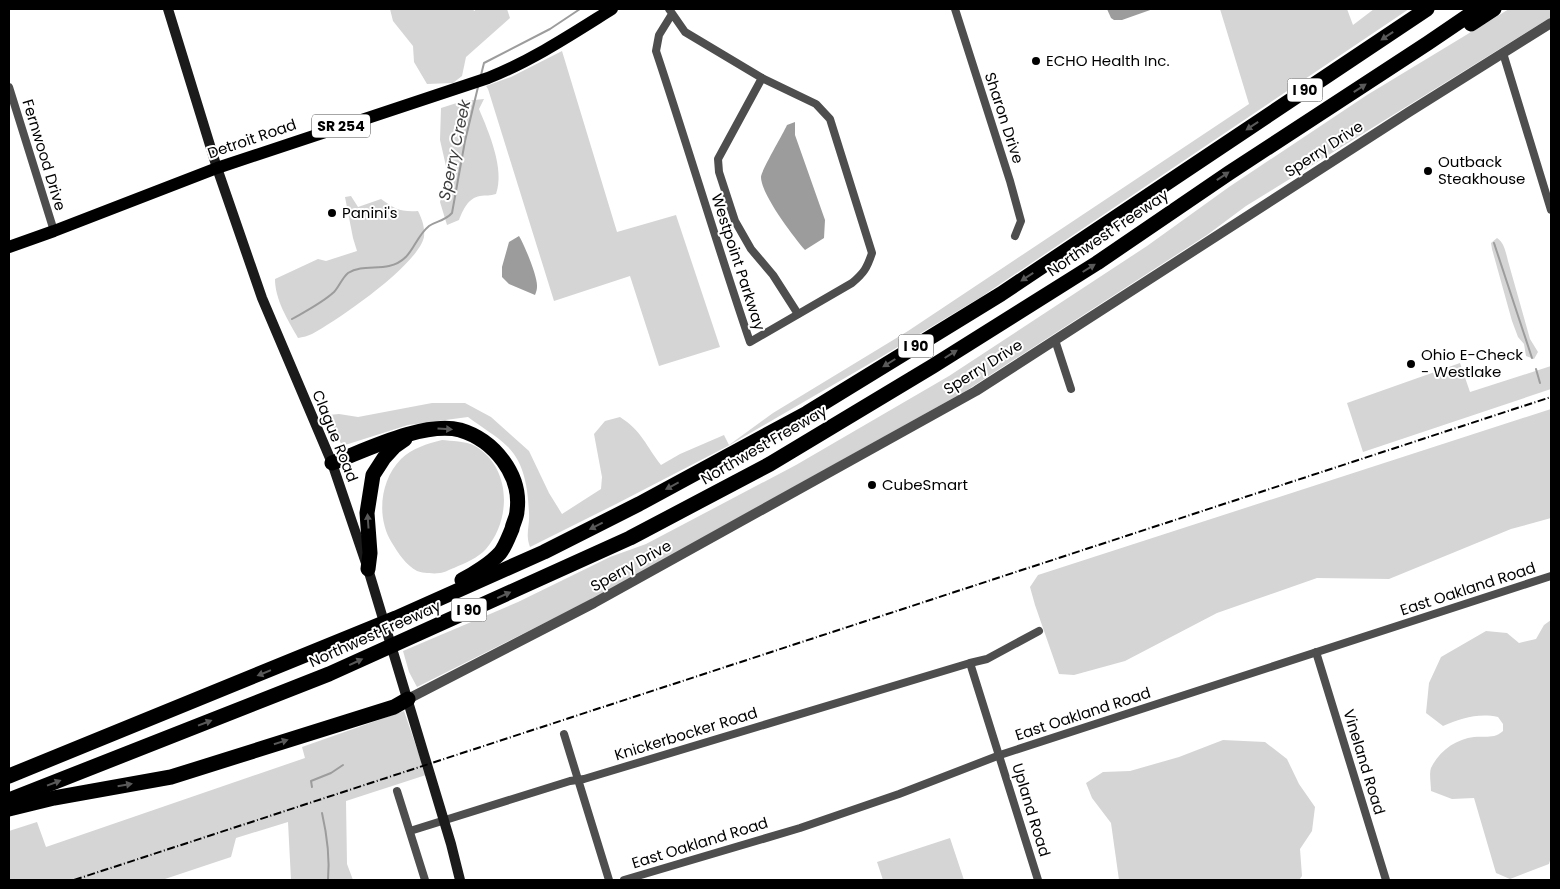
<svg xmlns="http://www.w3.org/2000/svg" width="1560" height="889" font-family="Poppins,sans-serif">
  <style>
    .green { fill: #d5d5d5 }
    .water { fill: #9c9c9c }
    .lines { fill: none; stroke-linecap: round; stroke-linejoin: round }
    .stream { stroke: #9c9c9c; stroke-width: 2 }
    .minor { stroke: #4e4e4e; stroke-width: 8 }
    .tertiary { stroke: #4e4e4e; stroke-width: 10 }
    .secondary { stroke: #1b1b1b; stroke-width: 10 }
    .primary { stroke: #000; stroke-width: 12 }
    .motorway { stroke: #000; stroke-width: 15 }
    .rail { stroke: #000; stroke-width: 2; stroke-dasharray: 8 2.5 1 2.5; stroke-linecap: butt }
    .oneway { fill: #595959 }
    .poi-dot { fill: #000; stroke: #fff; stroke-width: 2 }
    .labels { text-anchor: middle; stroke-width: 4; stroke-linejoin: round; paint-order: stroke }
    .shield { fill: #fff; stroke: #4c4c4c; stroke-width: 1 }
    .shield-label { font-size: 14px; font-weight: bold; fill: #000 }
    .poi-label { font-size: 15px; fill: #000; stroke: #fff; text-anchor: start }
    .street-label { font-size: 15px; fill: #000; stroke: #fff }
    .water-label { font-size: 16px; font-style: italic; fill: #3d3d3d; stroke: #fff }
  </style>
  <rect width="100%" height="100%" fill="#fff"/>
  <g class="green">
    <path d="M390,9H471L475,11V9H507L510,18L466,57L462,76L453,83L427,84L414,62L413,46L393,21Z"/>
    <path d="M1220,9H1347L1353,25L1374,9H1409L981,297L881,357L728,446L618,503L530,547C525,534 530,526 529,513C528,490 525,464 508,447C497,436 481,427 468,417L408,425L342,446L328,415L339,414L358,417L432,403H465L491,417L529,451L549,493L562,514L601,489L602,477L594,434L605,421L620,417C642,431 646,446 661,465L680,454L724,435L729,445L773,413L908,331L1249,104Z"/>
    <path d="M1509,9H1551V17L1246,206L1207,235L964,392L596,597L417,687L409,672L403,651L518,602L610,557L646,544L796,465L949,376L1147,246L1229,187L1367,95Z"/>
    <path d="M562,51L617,232L676,215L720,347L659,366L630,276L554,301L488,89L486,86L511,77Z"/>
    <path d="M484,99L479,109C489,133 505,169 496,194C490,196 486,195 480,196C468,198 463,210 459,220L447,225L440,202L448,175L440,140L441,108L463,101Z"/>
    <path d="M351,196L358,207L381,199C395,209 400,212 418,211C422,219 425,227 424,237C418,265 338,320 312,334C308,336 303,337 298,338C288,320 275,300 275,279L318,259L326,261L357,251L353,238L345,197Z"/>
    <path d="M1497,238C1504,242 1506,253 1508,261L1530,339L1538,352L1534,359L1526,356L1524,344L1518,337L1512,321L1492,249L1491,243Z"/>
    <path d="M1460,363L1470,392L1551,366V389L1363,452L1347,403Z"/>
    <path d="M1551,409V518L1511,529L1389,579L1317,578L1217,613L1125,661L1074,675L1059,674L1035,605L1030,587L1038,575Z"/>
    <path d="M442,440C451,441 466,441 475,446C511,467 512,519 486,549C478,558 465,563 454,568C450,569 444,573 440,573C434,574 422,573 417,571C406,565 398,553 392,543C376,518 380,480 401,459C412,448 427,444 442,440Z"/>
    <path d="M1551,620V857L1549,864L1510,879L1496,873L1474,798L1452,799L1431,791C1431,784 1429,774 1431,768C1439,751 1456,739 1474,737C1486,736 1494,739 1503,731V724L1498,717C1478,713 1462,718 1443,726L1426,713L1429,683L1441,657L1486,631L1507,633L1519,643L1536,639L1544,625Z"/>
    <path d="M404,711L426,775L346,801L347,864L353,880H291L288,822L236,838L231,857L162,880H9V831L37,822L46,847L305,758L302,747Z"/>
    <path d="M1223,740L1265,742L1287,759L1299,784L1315,807L1312,831L1300,849L1302,876L1299,880H1119L1111,823L1092,798L1086,783L1103,772L1130,771L1179,757Z"/>
    <path d="M950,838L964,880H883L877,862Z"/>
  </g>
  <g class="water">
    <path d="M1107,9H1153L1122,20H1114L1111,18Z"/>
    <path d="M795,122V135L825,220L824,238L805,250C793,236 761,194 761,177C761,171 783,134 787,125Z"/>
    <path d="M519,236C524,244 538,277 537,287C537,290 536,292 535,295L509,284L502,277V267L509,242Z"/>
  </g>
  <g class="lines">
    <g class="stream">
      <path d="M481,75L484,63L550,29L580,9"/>
      <path d="M1494,243L1532,358"/>
      <path d="M292,319C306,311 322,303 334,292C339,287 342,278 348,273C360,265 376,269 389,266C413,261 413,239 429,226C436,221 445,221 452,213L465,141L478,87"/>
      <path d="M1536,369L1540,383"/>
      <path d="M312,787L311,781L331,773L343,765"/>
      <path d="M322,813C327,835 330,857 328,880"/>
    </g>
    <g class="minor">
      <path d="M669,9L685,32L762,78L816,104L830,119L872,253C867,268 864,273 852,283L750,342C717,245 688,147 656,51L659,35L672,14"/>
      <path d="M955,9L1010,181L1021,221L1015,236"/>
      <path d="M1503,53L1551,210"/>
      <path d="M762,78L718,159L719,172L735,221L751,249L773,275L798,314"/>
      <path d="M9,87L54,231"/>
      <path d="M1055,340L1071,389"/>
      <path d="M1316,652L1386,880"/>
      <path d="M970,663L1038,880"/>
      <path d="M564,734L609,880"/>
      <path d="M397,791L425,880"/>
      <path d="M410,831L570,781L584,779L970,663L987,659L1039,631"/>
      <path d="M624,880L800,828L899,794L1000,755L1551,576"/>
    </g>
    <path class="tertiary" d="M408,699L594,603L976,391L1409,112L1551,23"/>
    <path class="secondary" d="M168,9L217,168L262,298L332,463L368,569L451,844L460,880"/>
    <path class="primary" d="M9,247L54,231L217,168L488,78C533,60 572,34 612,9"/>
    <g class="motorway">
      <path d="M1471,24L1494,9"/>
      <path d="M332,463C366,450 424,421 460,430C494,440 522,475 517,511C517,517 513,523 512,529C509,536 505,547 500,553C491,563 474,574 462,580"/>
      <path d="M368,569L370,553L367,513L373,475L384,458L395,446L405,439"/>
      <path d="M9,776L396,618L544,552L639,504L807,413L1001,294L1427,9"/>
      <path d="M9,800L329,674L630,538L770,464L933,366L1097,263L1229,173L1428,43L1478,9"/>
      <path d="M9,809L54,798L171,777L394,707L408,699"/>
    </g>
    <path class="rail" d="M74,880L1551,397"/>
  </g>
  <defs><path id="oneway-solid" d="M-6-.8H1V-3.2L6.5 0L1 3.2V.8H-6Z" transform="scale(1.25)"/></defs>
  <g class="oneway">
    <use href="#oneway-solid" transform="translate(1387 36) rotate(146)"/>
    <use href="#oneway-solid" transform="translate(1360 88) rotate(-33)"/>
    <use href="#oneway-solid" transform="translate(1252 126) rotate(146)"/>
    <use href="#oneway-solid" transform="translate(1223 176) rotate(-34)"/>
    <use href="#oneway-solid" transform="translate(1089 268) rotate(-32)"/>
    <use href="#oneway-solid" transform="translate(1027 277) rotate(147)"/>
    <use href="#oneway-solid" transform="translate(951 354) rotate(-32)"/>
    <use href="#oneway-solid" transform="translate(889 363) rotate(148)"/>
    <use href="#oneway-solid" transform="translate(445 429) rotate(3)"/>
    <use href="#oneway-solid" transform="translate(672 486) rotate(152)"/>
    <use href="#oneway-solid" transform="translate(368 521) rotate(-94)"/>
    <use href="#oneway-solid" transform="translate(596 526) rotate(153)"/>
    <use href="#oneway-solid" transform="translate(504 595) rotate(-24)"/>
    <use href="#oneway-solid" transform="translate(356 662) rotate(-25)"/>
    <use href="#oneway-solid" transform="translate(264 673) rotate(158)"/>
    <use href="#oneway-solid" transform="translate(205 723) rotate(-21)"/>
    <use href="#oneway-solid" transform="translate(281 742) rotate(-18)"/>
    <use href="#oneway-solid" transform="translate(54 783) rotate(-21)"/>
    <use href="#oneway-solid" transform="translate(125 785) rotate(-10)"/>
  </g>
  <g class="poi-dot">
    <circle cx="1036" cy="61" r="5"/>
    <circle cx="1428" cy="171" r="5"/>
    <circle cx="332" cy="213" r="5"/>
    <circle cx="1411" cy="364" r="5"/>
    <circle cx="872" cy="485" r="5"/>
  </g>
  <g class="labels">
    <g class="shield">
      <rect x="1287.5" y="78.5" width="35" height="23" rx="4"/>
      <rect x="312" y="114.5" width="58" height="23" rx="4"/>
      <rect x="898.5" y="334.5" width="35" height="23" rx="4"/>
      <rect x="451.5" y="598.5" width="35" height="23" rx="4"/>
    </g>
    <g class="shield-label">
      <text x="1305" y="95">I 90</text>
      <text x="341" y="131">SR 254</text>
      <text x="916" y="351">I 90</text>
      <text x="469" y="615">I 90</text>
    </g>
    <g class="poi-label">
      <text x="1046" y="66">ECHO Health Inc.</text>
      <text x="1438" y="167">Outback<tspan x="1438" dy="17">Steakhouse</tspan></text>
      <text x="342" y="218">Panini's</text>
      <text x="1421" y="360">Ohio E-Check<tspan x="1421" dy="17">- Westlake</tspan></text>
      <text x="882" y="490">CubeSmart</text>
    </g>
    <g class="street-label">
      <text transform="translate(1004 118) rotate(72)" y="5">Sharon Drive</text>
      <text transform="translate(252 139) rotate(-19)" y="5">Detroit Road</text>
      <text transform="translate(1324 149) rotate(-33)" y="5">Sperry Drive</text>
      <text transform="translate(44 155) rotate(73)" y="5">Fernwood Drive</text>
      <text transform="translate(1108 233) rotate(-34)" y="5">Northwest Freeway</text>
      <text transform="translate(738 262) rotate(72)" y="5">Westpoint Parkway</text>
      <text transform="translate(983 367) rotate(-32)" y="5">Sperry Drive</text>
      <text transform="translate(335 436) rotate(68)" y="5">Clague Road</text>
      <text transform="translate(764 445) rotate(-30)" y="5">Northwest Freeway</text>
      <text transform="translate(631 566) rotate(-29)" y="5">Sperry Drive</text>
      <text transform="translate(1468 589) rotate(-18)" y="5">East Oakland Road</text>
      <text transform="translate(375 634) rotate(-24)" y="5">Northwest Freeway</text>
      <text transform="translate(1083 714) rotate(-18)" y="5">East Oakland Road</text>
      <text transform="translate(686 734) rotate(-17)" y="5">Knickerbocker Road</text>
      <text transform="translate(1364 762) rotate(73)" y="5">Vineland Road</text>
      <text transform="translate(1031 810) rotate(73)" y="5">Upland Road</text>
      <text transform="translate(700 843) rotate(-17)" y="5">East Oakland Road</text>
    </g>
    <g class="water-label">
      <text transform="translate(454 150) rotate(-78)" y="6">Sperry Creek</text>
    </g>
  </g>
  <rect width="1560" height="889" fill="none" stroke="#000000" stroke-width="20"/>
</svg>
